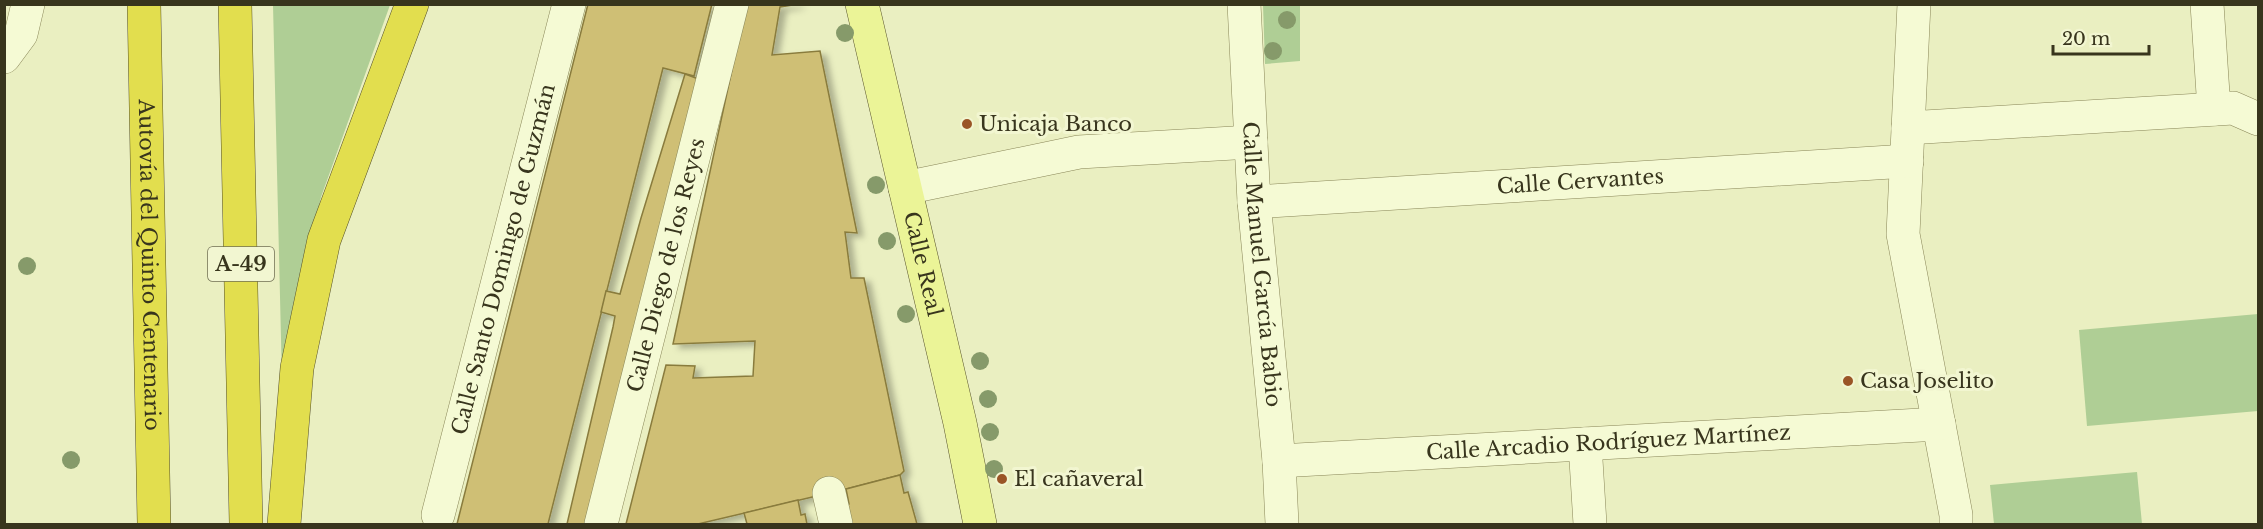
<svg xmlns="http://www.w3.org/2000/svg" width="2263" height="529" font-family="'Libre Baskerville',serif">
  <style>
    .green { fill: #afce95 }
    .building { fill: #cfbf75; stroke: #897b3d; stroke-width: 1.5; filter: url(#shadow) }
    .lines { fill: none; stroke-linecap: round; stroke-linejoin: round }
    .minor-casing { stroke: #898658; stroke-width: 34 }
    .major-casing { stroke: #57522c; stroke-width: 34 }
    .highway-casing { stroke: #57522c; stroke-width: 34 }
    .minor { stroke: #f5fad4; stroke-width: 33 }
    .major { stroke: #ebf497; stroke-width: 33 }
    .highway { stroke: #e2de4e; stroke-width: 33 }
    .tree { fill: #869a6a }
    .poi-dot { fill: #9a5526; stroke: #f2f6d1; stroke-width: 2 }
    .labels { text-anchor: middle; stroke-width: 6; stroke-linejoin: round; paint-order: stroke }
    .shield { fill: #f2f6d1; stroke: #706f53; stroke-width: 1.5 }
    .shield-label { font-size: 20px; font-weight: bold; fill: #38351d }
    .poi-label { font-size: 21px; fill: #38351d; stroke: #f2f6d1; text-anchor: start }
    .street-label { font-size: 21px; fill: #38351d; stroke: #f2f6d1 }
  </style>
  <defs>
    <filter id="shadow"><feDropShadow dx="6" dy="4" stdDeviation="3" flood-color="#0004"/></filter>
  </defs>
  <rect width="100%" height="100%" fill="#eaefc1"/>
  <g class="green">
    <path d="M273,5H390L321,197L282,380Z"/>
    <path d="M1263,5H1300V61L1265,64Z"/>
    <path d="M2258,314V411L2087,426L2079,330Z"/>
    <path d="M2137,472L2142,524H1994L1990,485Z"/>
  </g>
  <g class="building">
    <path d="M588,4H712L694,76L663,68L548,524H457Z"/>
    <path d="M746,4H799L780,7L772,55L820,51L857,233L845,232L851,278H864L904,471L900,475L846,489L698,524H626L666,365L695,366L693,378L753,376L755,341L673,344Z"/>
    <path d="M685,74L704,81L588,524H567L613,327L615,316L601,312L606,291L620,294L641,218Z"/>
    <path d="M900,475L904,493L908,492L917,524H850L846,505L849,504L846,489Z"/>
    <path d="M798,500L801,515L805,514L807,524H747L744,513Z"/>
  </g>
  <g class="lines">
    <g class="minor-casing">
      <g id="minor">
        <path id="s1" d="M1244,4L1254,202L1279,461L1282,524"/>
        <path d="M1914,4L1903,234L1956,515V524"/>
        <path d="M2207,4L2214,109"/>
        <path d="M4,57L21,34L28,4"/>
        <path d="M1908,128L2233,108L2258,119"/>
        <path d="M905,188L1079,152L1251,142"/>
        <path id="s2" d="M1254,202L1907,161"/>
        <path d="M1585,444L1590,524"/>
        <path id="s3" d="M1279,461L1939,424"/>
        <path d="M829,493L836,524"/>
        <path id="s4" d="M438,515L569,4"/>
        <path id="s5" d="M601,524L732,4"/>
      </g>
    </g>
    <g class="major-casing">
      <g id="major">
        <path id="s6" d="M862,4L960,423L980,524"/>
      </g>
    </g>
    <g class="highway-casing">
      <g id="highway">
        <path id="s7" d="M144,4L154,524"/>
        <path d="M235,4L246,524"/>
        <path d="M284,524L297,368L324,240L412,4"/>
      </g>
    </g>
    <use href="#minor" class="minor"/>
    <use href="#major" class="major"/>
    <use href="#highway" class="highway"/>
  </g>
  <g class="tree">
    <circle cx="1287" cy="20" r="9"/>
    <circle cx="845" cy="33" r="9"/>
    <circle cx="1273" cy="51" r="9"/>
    <circle cx="876" cy="185" r="9"/>
    <circle cx="887" cy="241" r="9"/>
    <circle cx="27" cy="266" r="9"/>
    <circle cx="906" cy="314" r="9"/>
    <circle cx="980" cy="361" r="9"/>
    <circle cx="988" cy="399" r="9"/>
    <circle cx="990" cy="432" r="9"/>
    <circle cx="71" cy="460" r="9"/>
    <circle cx="994" cy="469" r="9"/>
  </g>
  <g class="poi-dot">
    <circle cx="967" cy="124" r="6"/>
    <circle cx="1848" cy="381" r="6"/>
    <circle cx="1002" cy="479" r="6"/>
  </g>
  <g class="labels">
    <rect class="shield" x="208" y="247" width="66" height="34" rx="4.5"/>
    <g class="shield-label">
      <text x="241" y="271">A-49</text>
    </g>
    <g class="poi-label">
      <text x="979" y="131">Unicaja Banco</text>
      <text x="1860" y="388">Casa Joselito</text>
      <text x="1014" y="486">El cañaveral</text>
    </g>
    <g class="street-label">
      <text dy="7" stroke="none"><textPath href="#s2" startOffset="327">Calle Cervantes</textPath></text>
      <text dy="7" stroke="none"><textPath href="#s4" startOffset="264">Calle Santo Domingo de Guzmán</textPath></text>
      <text dy="7" stroke="none"><textPath href="#s7" startOffset="261">Autovía del Quinto Centenario</textPath></text>
      <text dy="7" stroke="none"><textPath href="#s6" startOffset="267">Calle Real</textPath></text>
      <text dy="7" stroke="none"><textPath href="#s5" startOffset="267">Calle Diego de los Reyes</textPath></text>
      <text dy="7" stroke="none"><textPath href="#s1" startOffset="261">Calle Manuel García Babio</textPath></text>
      <text dy="7" stroke="none"><textPath href="#s3" startOffset="330">Calle Arcadio Rodríguez Martínez</textPath></text>
    </g>
  </g>
  <rect width="2263" height="529" fill="none" stroke="#38351d" stroke-width="12"/>
  <path d="M2053 45v9h96v-9" fill="none" stroke="#38351d" stroke-width="3"/>
  <text x="2062" y="45" font-size="18" fill="#38351d" stroke="#f2f6d1" stroke-width="4.5" paint-order="stroke">20 m</text>
</svg>
